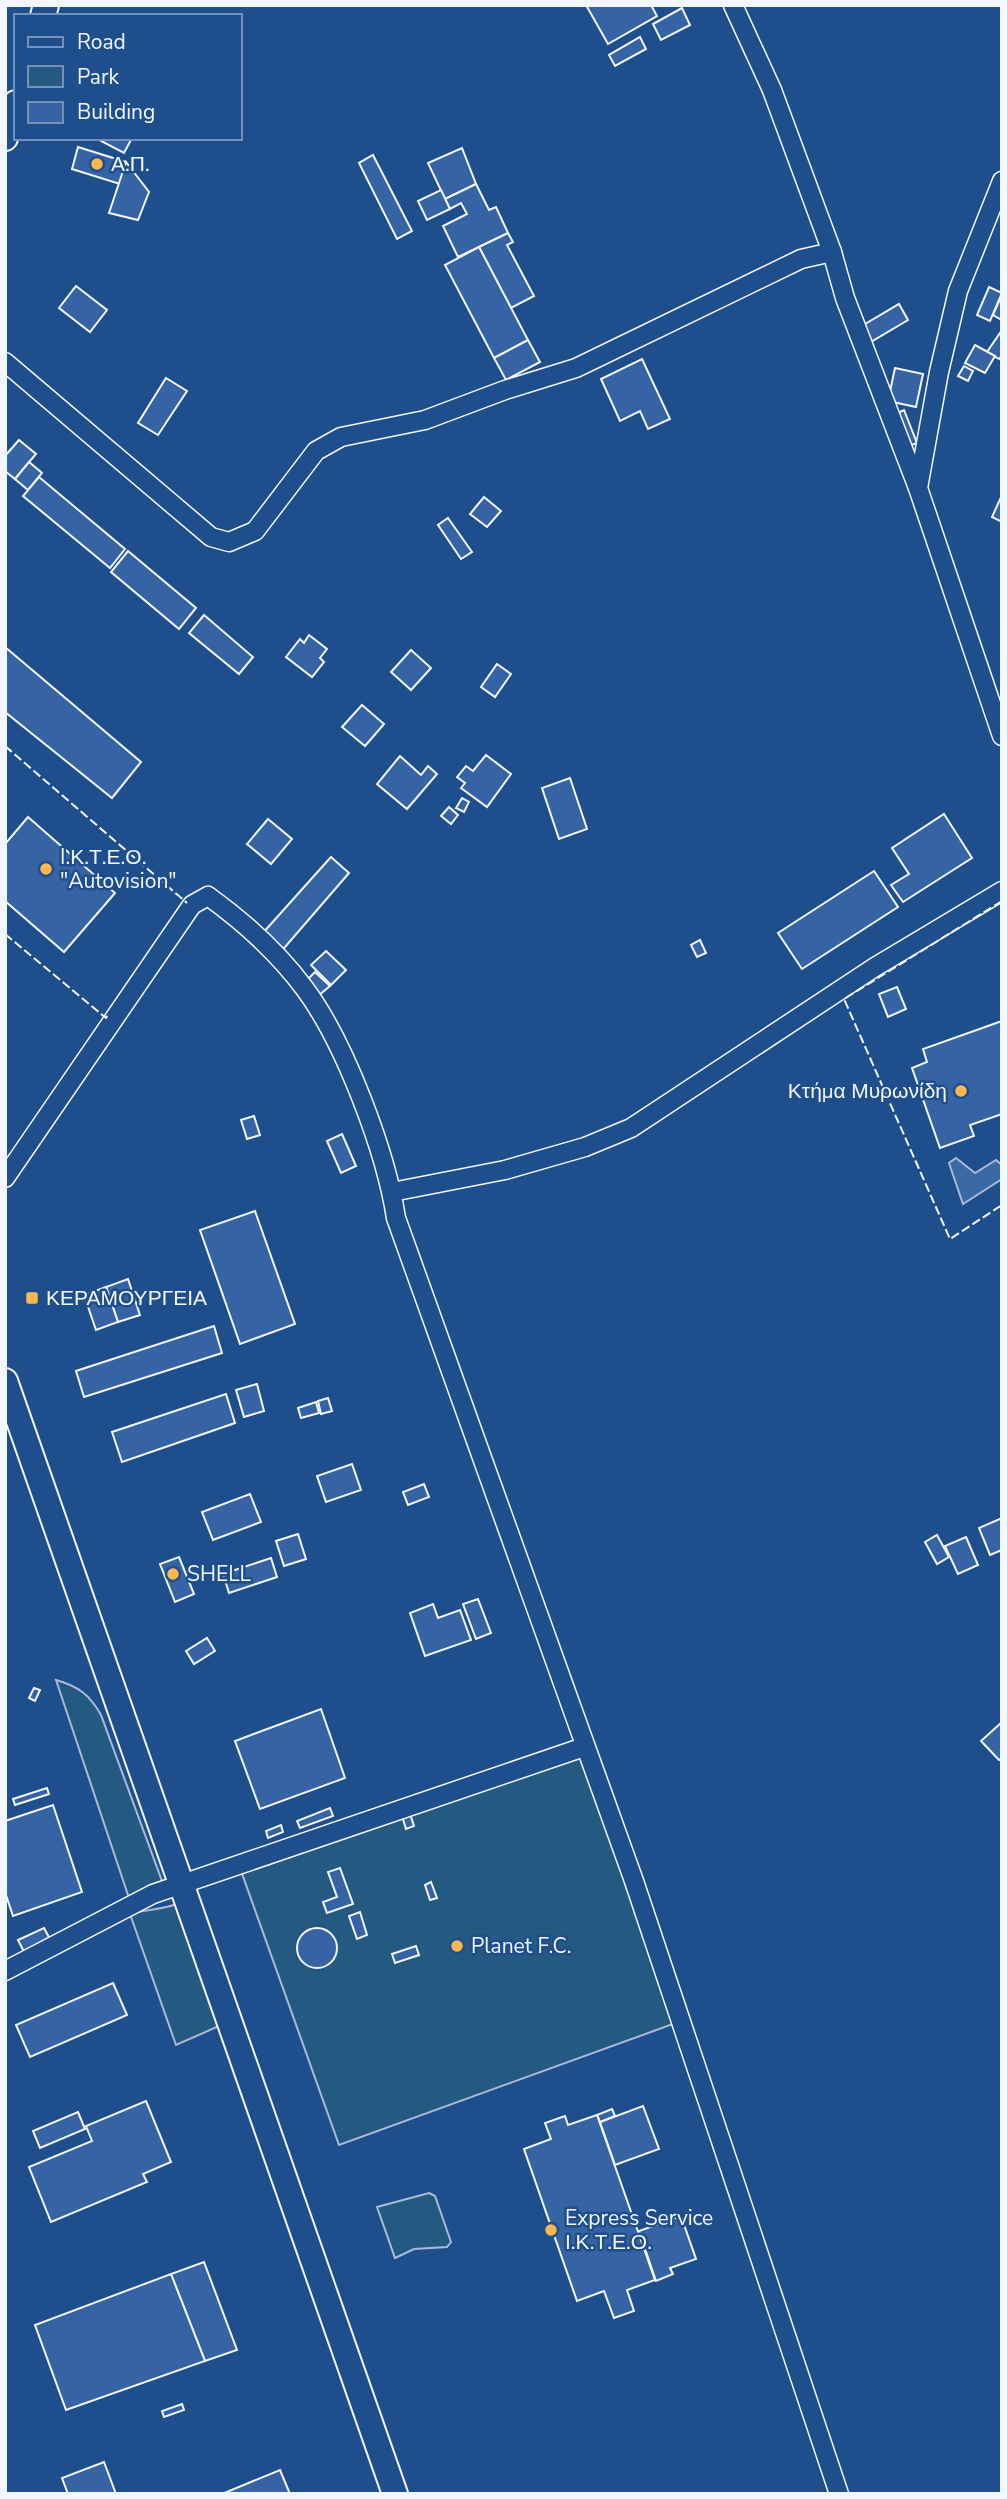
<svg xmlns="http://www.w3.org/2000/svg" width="1007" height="2499" font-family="'Nunito Sans',sans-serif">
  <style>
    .green { fill: #245a82; stroke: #a8bbd7; stroke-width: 2 }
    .water { fill: #3b69a3; stroke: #a8bbd7; stroke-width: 2 }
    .building { fill: #3563a3; stroke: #f2f6ff; stroke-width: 2 }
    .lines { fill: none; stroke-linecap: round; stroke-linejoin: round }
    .street-casing { stroke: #f2f6ff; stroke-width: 21 }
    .secondary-casing { stroke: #f2f6ff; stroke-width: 28 }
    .street { stroke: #1f4e8c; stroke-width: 18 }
    .secondary { stroke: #1f4e8c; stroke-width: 24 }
    .fence { stroke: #f2f6ff; stroke-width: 2; stroke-dasharray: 9 3.5; stroke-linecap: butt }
    .poi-dot { fill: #ffb74d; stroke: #1f4e8c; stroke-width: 2.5 }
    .labels { text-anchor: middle; stroke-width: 5; stroke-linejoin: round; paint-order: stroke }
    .poi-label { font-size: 21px; fill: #f2f6ff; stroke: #1f4e8c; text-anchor: start }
  </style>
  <rect width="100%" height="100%" fill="#1f4e8c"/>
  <g class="green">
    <path d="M56,1680C78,1686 90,1695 101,1715L162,1881L156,1892L130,1901Z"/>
    <path d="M581,1753L673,2024L339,2145L240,1868Z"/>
    <path d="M177,1904L219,2026L176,2045L130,1914C146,1909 161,1910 177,1904Z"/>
    <path d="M429,2193L435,2196L451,2242L447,2247L414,2249L395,2258L377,2207Z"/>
  </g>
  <path class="water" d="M956,1158L975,1173L996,1160L1002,1165V1179L963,1204L949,1163Z"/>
  <g class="building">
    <path d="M586,5H651L657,16L608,44Z"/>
    <path d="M682,8L690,25L661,40L653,24Z"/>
    <path d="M640,37L646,49L615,66L609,55Z"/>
    <path d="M103,138H132L124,153L101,141Z"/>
    <path d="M78,147L126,162L120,184L72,169Z"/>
    <path d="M462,148L476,184L445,199L428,163Z"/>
    <path d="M373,155L412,231L397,239L359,163Z"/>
    <path d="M126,162L149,192L138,220L109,213Z"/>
    <path d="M476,184L489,210L496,207L508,233L458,257L443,226L467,214L461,203L450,209L445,199Z"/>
    <path d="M441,190L450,209L427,220L418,201Z"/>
    <path d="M508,233L513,242L507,245L534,296L511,308L479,247Z"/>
    <path d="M479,247L528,340L494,358L445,265Z"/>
    <path d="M76,286L107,310L90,332L59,308Z"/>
    <path d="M989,287L1002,293L990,321L977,315Z"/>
    <path d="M999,301L1002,303V320L993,315Z"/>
    <path d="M899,304L908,320L869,343L860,327Z"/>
    <path d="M1002,330V355L999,359L987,352Z"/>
    <path d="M528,340L540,362L506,380L494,358Z"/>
    <path d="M975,345L995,356L985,373L965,363Z"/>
    <path d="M642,359L670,419L648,429L640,411L620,421L601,379Z"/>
    <path d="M964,366L973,371L968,381L958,376Z"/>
    <path d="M895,368L923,374L916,407L888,401Z"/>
    <path d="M166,378L187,391L158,435L138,423Z"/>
    <path d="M904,410L917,443L904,448L891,416Z"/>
    <path d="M19,440L36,454L15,479L5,471V456Z"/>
    <path d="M29,462L42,473L28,490L15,479Z"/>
    <path d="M39,477L125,549L110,568L23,496Z"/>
    <path d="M1002,495V522L992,517Z"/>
    <path d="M484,497L501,511L487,527L470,514Z"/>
    <path d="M448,518L472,552L461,559L438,525Z"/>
    <path d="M128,551L196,608L179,629L111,572Z"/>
    <path d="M204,615L253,657L239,674L189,633Z"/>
    <path d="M309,635L327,649L320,658L324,662L312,677L286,657L300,639L304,643Z"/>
    <path d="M5,647L141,762L112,798L5,712Z"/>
    <path d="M411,650L431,668L411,690L391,672Z"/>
    <path d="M497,664L511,674L495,697L481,687Z"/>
    <path d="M362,705L384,724L365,746L342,727Z"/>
    <path d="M486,755L511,774L487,807L461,788L465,783L457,777L466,766L473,771Z"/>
    <path d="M400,756L421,775L428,766L437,774L407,809L377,784Z"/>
    <path d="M570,778L587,829L559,839L542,788Z"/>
    <path d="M462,798L469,802L464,812L456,808Z"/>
    <path d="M449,807L458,815L451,824L441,816Z"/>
    <path d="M944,814L972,858L903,902L891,885L909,874L892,848Z"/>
    <path d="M28,817L115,893L64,952L5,901V844Z"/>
    <path d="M268,819L292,839L271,864L247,844Z"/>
    <path d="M331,857L349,873L279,954L261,935Z"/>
    <path d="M874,871L898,907L802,969L778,933Z"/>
    <path d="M700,940L706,953L697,957L691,945Z"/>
    <path d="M326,951L346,970L331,985L311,965Z"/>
    <path d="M315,972L330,986L318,996L306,981Z"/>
    <path d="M897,987L906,1009L888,1017L879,994Z"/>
    <path d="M1002,1021V1114L970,1125L974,1136L940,1148L912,1068L927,1062L923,1049Z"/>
    <path d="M254,1116L260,1135L247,1139L241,1120Z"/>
    <path d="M342,1134L356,1166L341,1173L327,1141Z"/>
    <path d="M255,1211L295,1324L240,1344L200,1230Z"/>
    <path d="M128,1279L140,1315L118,1322L106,1287Z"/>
    <path d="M106,1287L118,1322L96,1330L84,1295Z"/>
    <path d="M214,1326L222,1353L84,1397L76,1371Z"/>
    <path d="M257,1384L264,1411L244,1417L236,1390Z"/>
    <path d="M226,1394L235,1423L122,1462L112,1432Z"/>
    <path d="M328,1398L332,1411L321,1414L318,1401Z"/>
    <path d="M316,1402L319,1413L301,1418L298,1408Z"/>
    <path d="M352,1464L361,1490L326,1502L317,1476Z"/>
    <path d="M424,1484L429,1497L408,1505L403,1492Z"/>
    <path d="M250,1494L261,1522L213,1540L202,1512Z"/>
    <path d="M1002,1518V1550L990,1555L979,1528Z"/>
    <path d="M298,1534L306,1559L284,1566L276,1541Z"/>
    <path d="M937,1535L949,1557L937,1564L925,1542Z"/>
    <path d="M966,1537L978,1565L958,1574L945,1546Z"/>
    <path d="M179,1557L194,1594L175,1602L160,1564Z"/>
    <path d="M271,1558L277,1577L229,1593L223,1574Z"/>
    <path d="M478,1599L491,1633L476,1639L463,1604Z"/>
    <path d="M433,1604L438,1618L460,1610L471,1640L425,1656L410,1613Z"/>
    <path d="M207,1638L215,1651L194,1664L186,1651Z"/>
    <path d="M34,1688L40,1690L35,1701L29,1698Z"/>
    <path d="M321,1709L345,1778L260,1809L235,1741Z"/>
    <path d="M1002,1722V1758L999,1760L981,1741Z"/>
    <path d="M47,1788L49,1794L15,1805L13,1799Z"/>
    <path d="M53,1805L82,1892L13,1916L5,1892V1821Z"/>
    <path d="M330,1808L333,1816L300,1828L297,1821Z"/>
    <path d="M410,1814L414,1826L406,1829L402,1816Z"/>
    <path d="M281,1825L283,1832L268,1838L266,1831Z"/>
    <path d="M340,1868L353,1904L327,1913L323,1902L337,1897L328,1872Z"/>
    <path d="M431,1882L437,1898L430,1900L425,1885Z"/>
    <path d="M360,1912L367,1935L357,1939L349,1916Z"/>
    <circle cx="317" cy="1948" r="20"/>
    <path d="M44,1928L52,1943L26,1956L18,1940Z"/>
    <path d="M416,1946L419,1955L395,1963L392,1954Z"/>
    <path d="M113,1983L127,2015L30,2057L16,2025Z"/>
    <path d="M146,2101L171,2162L143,2174L147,2182L51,2222L29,2167L92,2141L86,2126Z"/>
    <path d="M643,2106L659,2149L615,2165L600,2122Z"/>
    <path d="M612,2109L615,2116L600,2122L597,2115Z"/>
    <path d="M78,2112L85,2129L40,2148L33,2131Z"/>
    <path d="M597,2115L655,2280L627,2290L634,2311L614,2318L604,2291L577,2301L524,2149L551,2139L545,2123L565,2116L568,2125Z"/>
    <path d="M681,2216L696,2259L670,2268L673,2274L656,2281L639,2231Z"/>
    <path d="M204,2262L237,2350L205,2361L171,2274Z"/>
    <path d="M171,2274L205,2361L66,2410L35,2325Z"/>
    <path d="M182,2404L184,2410L164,2417L162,2411Z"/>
    <path d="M104,2462L116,2494H68L62,2478Z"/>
    <path d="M280,2470L290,2494H222Z"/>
  </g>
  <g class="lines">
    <g class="street-casing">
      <g id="street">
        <path d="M733,5L772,90L832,252L845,298L918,488"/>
        <path d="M1002,181L958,291L939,372L918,488L1002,736"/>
        <path d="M5,362L211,537L229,542L255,531L316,451L341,437L425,420L505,390L576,368L801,259L832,252"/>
        <path d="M5,1178L192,905L208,896C244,922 279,954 305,989C345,1043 386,1152 396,1218L634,1881L839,2494"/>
        <path d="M392,1192L505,1170L585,1147L631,1128L875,967L1002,891"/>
        <path d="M5,1971L153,1894L584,1747"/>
      </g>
    </g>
    <g class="secondary-casing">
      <g id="secondary">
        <path d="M43,16L46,5"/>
        <path d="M5,138L16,103"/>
        <path d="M5,1381L395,2494"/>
      </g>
    </g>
    <use href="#street" class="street"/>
    <use href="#secondary" class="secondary"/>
    <g class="fence">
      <path d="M5,746L187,903"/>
      <path d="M1002,901L844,999L950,1239L1002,1205"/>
      <path d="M5,934L106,1018L108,1014"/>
    </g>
  </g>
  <g class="poi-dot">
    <circle cx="97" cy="164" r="7"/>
    <circle cx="46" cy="869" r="7"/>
    <circle cx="961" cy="1091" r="7"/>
    <rect x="25" y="1291" width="14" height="14" rx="3.5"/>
    <circle cx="173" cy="1574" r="7"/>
    <circle cx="457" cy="1946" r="7"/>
    <circle cx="551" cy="2230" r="7"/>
  </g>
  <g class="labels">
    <g class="poi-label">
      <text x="111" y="171">Α.Π.</text>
      <text x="60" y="864">I.Κ.Τ.Ε.Ο.<tspan x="60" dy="24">"Autovision"</tspan></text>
      <text x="947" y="1098" text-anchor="end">Κτήμα Μυρωνίδη</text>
      <text x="46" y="1305">ΚΕΡΑΜΟΥΡΓΕΙΑ</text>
      <text x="187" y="1581">SHELL</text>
      <text x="471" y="1953">Planet F.C.</text>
      <text x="565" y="2225">Express Service<tspan x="565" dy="24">Ι.Κ.Τ.Ε.Ο.</tspan></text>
    </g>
  </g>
  <rect width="1007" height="2499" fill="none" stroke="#f2f6ff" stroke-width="14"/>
  <rect x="14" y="14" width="228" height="126" fill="#1f4e8c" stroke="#7391ba" stroke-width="2"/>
  <rect x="28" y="37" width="35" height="10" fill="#1f4e8c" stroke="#7391ba" stroke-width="2"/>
  <text x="77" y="49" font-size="21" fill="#f2f6ff">Road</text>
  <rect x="28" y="66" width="35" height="21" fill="#245a82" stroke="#7391ba" stroke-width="2"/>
  <text x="77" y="84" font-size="21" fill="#f2f6ff">Park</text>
  <rect x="28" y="102" width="35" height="21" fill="#3563a3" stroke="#7391ba" stroke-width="2"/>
  <text x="77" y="119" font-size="21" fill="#f2f6ff">Building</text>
</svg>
